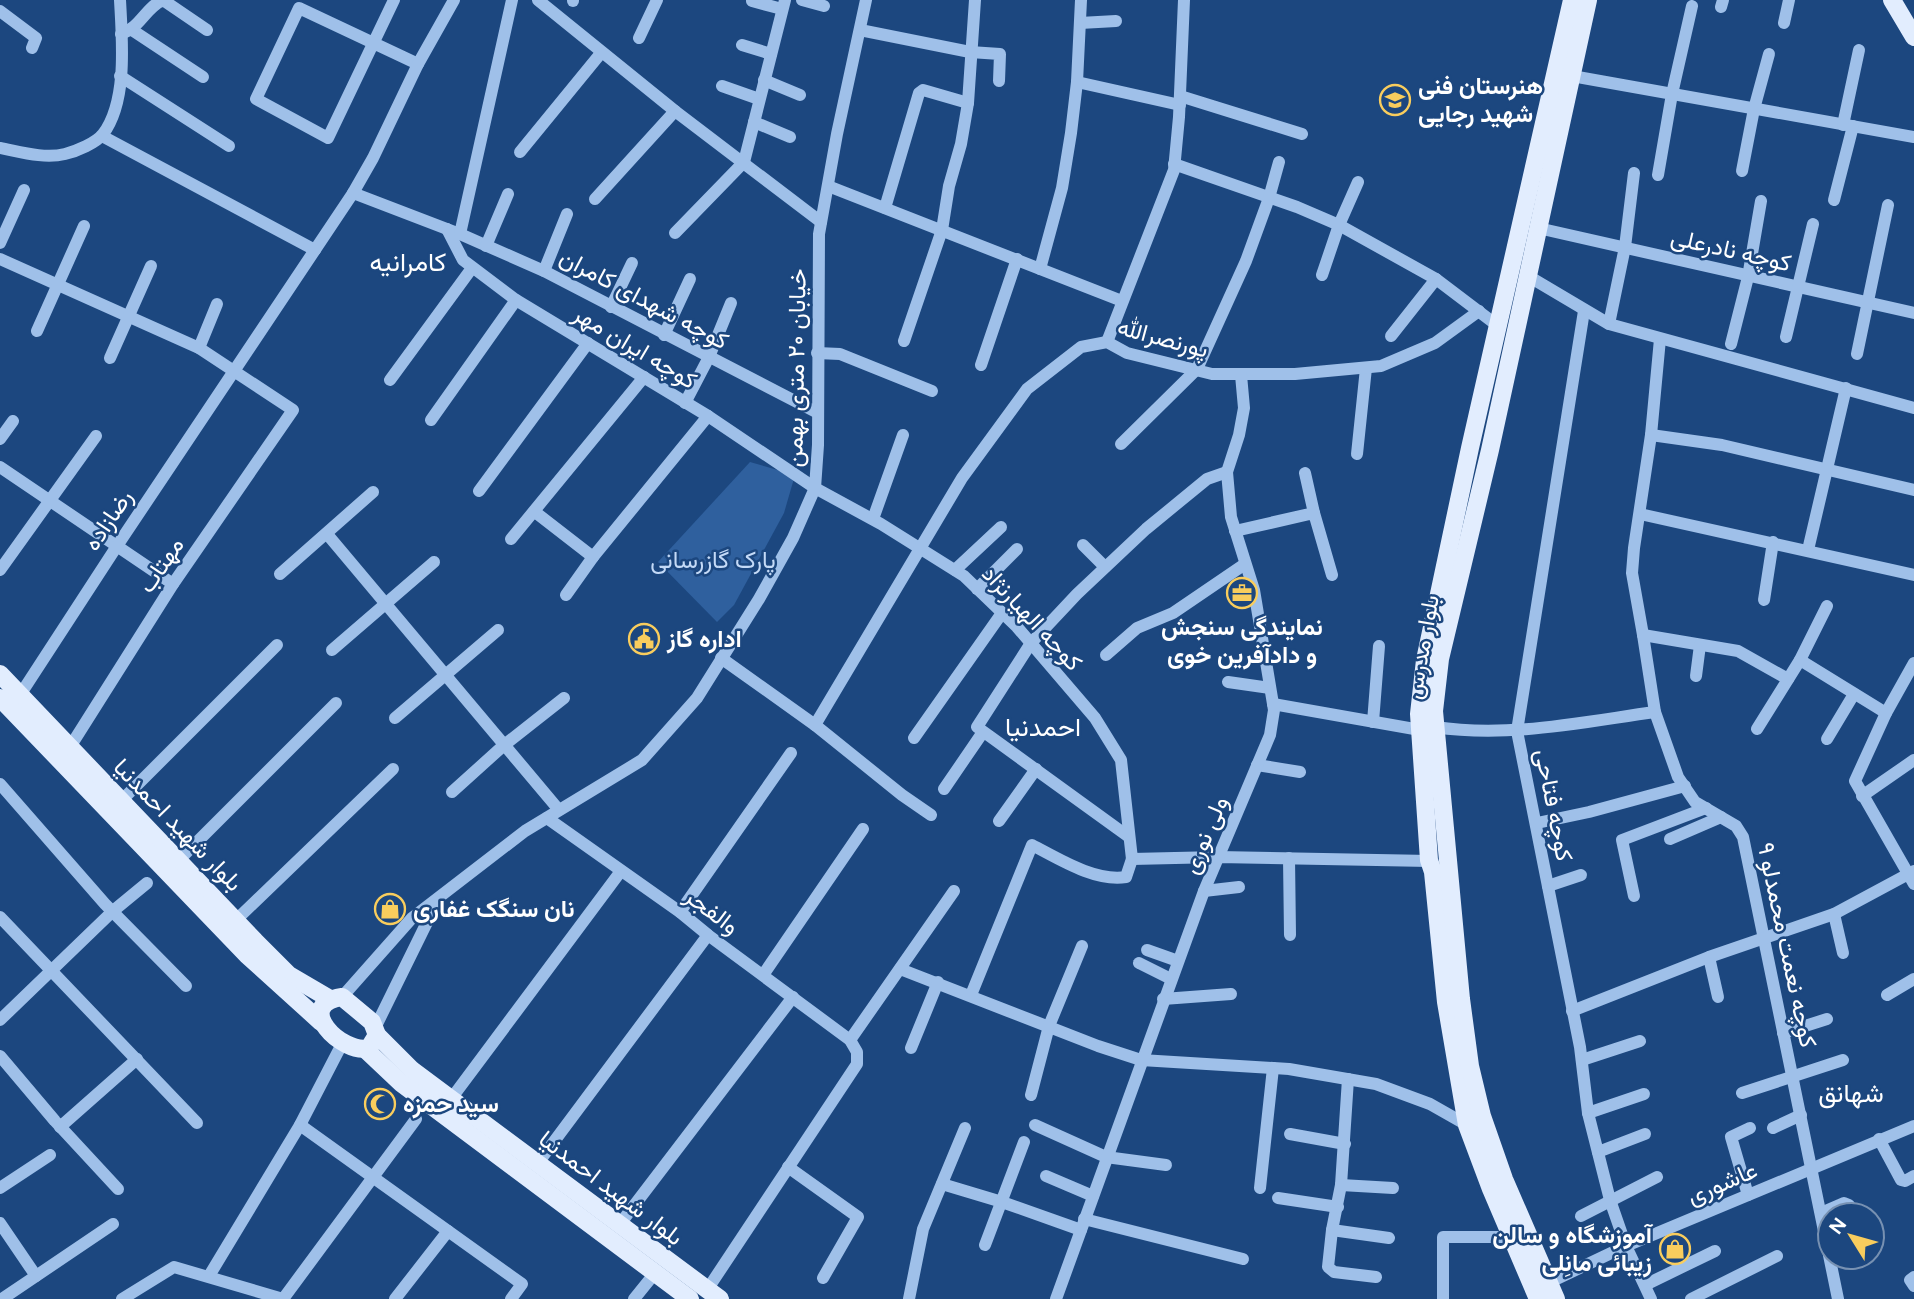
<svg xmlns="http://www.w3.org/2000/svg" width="1914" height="1299" font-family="Figtree,Vazirmatn,sans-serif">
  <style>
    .green { fill: #2f609e }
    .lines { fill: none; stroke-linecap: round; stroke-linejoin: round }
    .minor { stroke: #9fc0e9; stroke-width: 12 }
    .major { stroke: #e2edfe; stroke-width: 18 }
    .labels { text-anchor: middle; stroke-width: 5; stroke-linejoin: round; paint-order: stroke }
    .poi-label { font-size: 24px; font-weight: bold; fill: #fff; stroke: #1c477f; text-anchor: start }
    .street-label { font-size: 24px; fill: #fff; stroke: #1c477f }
    .park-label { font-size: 24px; fill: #c4daf7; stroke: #1c477f }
    .neighbourhood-label { font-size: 26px; fill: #fff; stroke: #1c477f }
  </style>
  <rect width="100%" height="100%" fill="#1c477f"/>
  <path class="green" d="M750,462L795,475L784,513L734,605L717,622L658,562Z"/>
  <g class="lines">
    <g class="minor">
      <path d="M394,0L328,138L256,99L299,8L418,64"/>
      <path d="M538,0L675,111L821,222"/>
      <path d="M802,0L824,6"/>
      <path d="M573,1V0"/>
      <path d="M752,1L782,9"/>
      <path d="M1721,7L1723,0"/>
      <path d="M0,11L36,38L32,48"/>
      <path d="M1080,23L1116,21"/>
      <path d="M1784,23L1789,0"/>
      <path d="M132,30L203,77"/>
      <path d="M860,30L970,52L1000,54L999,81"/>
      <path d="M121,34C141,27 145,8 163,0L207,30"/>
      <path d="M639,38L657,0"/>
      <path d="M742,45L771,54"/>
      <path d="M120,76L229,146"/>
      <path d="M1572,76L1914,137"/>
      <path d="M764,80L800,95"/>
      <path d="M1077,82L1180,105"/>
      <path d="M722,86L759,99"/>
      <path d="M1180,96L1302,134"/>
      <path d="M754,122L790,137"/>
      <path d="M1843,125L1859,50"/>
      <path d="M102,136L315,250"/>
      <path d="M0,148C21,152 44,159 65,154C77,151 96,143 103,134C128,101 122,39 120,0"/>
      <path d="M520,152L601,53"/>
      <path d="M1174,164L1297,207L1339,225L1436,279L1498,326"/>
      <path d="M1742,171L1754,109L1769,54"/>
      <path d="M1658,175L1672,94L1692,6"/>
      <path d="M828,186L1122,301"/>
      <path d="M353,193L460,234L544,271L818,413"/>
      <path d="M595,199L675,111"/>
      <path d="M1834,200L1853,126"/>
      <path d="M885,208L919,93L923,90L968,103"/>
      <path d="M1538,228L1914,313"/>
      <path d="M447,229L463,260L516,300L708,416L815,488L881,524L964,576L1017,627L1095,718L1121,760L1132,859L1218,857L1430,861"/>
      <path d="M675,233L744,162L785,0"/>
      <path d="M460,234L512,0"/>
      <path d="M0,243L24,190"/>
      <path d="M486,246L508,194"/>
      <path d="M0,259L199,348L293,410L173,584L70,747"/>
      <path d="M1040,269L1062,188L1071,133L1077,82L1081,0"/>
      <path d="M544,271L567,214"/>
      <path d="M1322,275L1339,225L1358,182"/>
      <path d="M1528,276L1609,324L1914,408"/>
      <path d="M611,307L632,263"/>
      <path d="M1584,311L1517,731L1580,1047L1588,1113L1610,1200L1626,1246L1651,1299"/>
      <path d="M1609,324L1625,247L1634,173"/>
      <path d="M37,331L84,226"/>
      <path d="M664,335L690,279"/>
      <path d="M1391,336L1436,279"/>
      <path d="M1786,337L1813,224"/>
      <path d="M1660,339L1651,435L1634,548L1632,573L1643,635L1655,712L1678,777L1695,802L1736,826L1743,837L1838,1299"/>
      <path d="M904,341L942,230L949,186L961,144L968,103L975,0"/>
      <path d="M1107,342L1174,170L1179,117L1184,0"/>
      <path d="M1731,344L1748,277L1761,201"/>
      <path d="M199,348L217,304"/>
      <path d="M817,353L840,354L932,391"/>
      <path d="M1857,354L1888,205"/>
      <path d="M110,358L151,266"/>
      <path d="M981,365L1017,259"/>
      <path d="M390,380L472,268"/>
      <path d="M685,403L709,357L731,303"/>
      <path d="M431,420L516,300"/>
      <path d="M1651,435L1722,445L1914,490"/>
      <path d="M0,439L13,421"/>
      <path d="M1121,444L1197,369L1246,261L1269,198L1279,162"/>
      <path d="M1357,454L1366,368"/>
      <path d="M0,467L173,584"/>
      <path d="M1305,473L1314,513"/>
      <path d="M479,491L588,343"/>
      <path d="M535,512L593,557"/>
      <path d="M1640,514L1914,575"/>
      <path d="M873,519L903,435"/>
      <path d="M1235,531L1314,513L1332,575"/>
      <path d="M327,534L559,810"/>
      <path d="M511,539L644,377"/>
      <path d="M1083,545L1105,567"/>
      <path d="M1808,550L1846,388"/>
      <path d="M0,570L96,436"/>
      <path d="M955,570L1001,527"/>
      <path d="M280,574L373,492"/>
      <path d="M977,589L1017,549"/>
      <path d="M566,595L593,557L708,416"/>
      <path d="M1764,600L1773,542"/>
      <path d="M1643,635L1738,651L1788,679"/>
      <path d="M332,650L434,562"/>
      <path d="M1106,655L1137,628L1173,613L1245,564"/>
      <path d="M721,658L815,725L902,795L931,815"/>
      <path d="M1800,660L1886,713"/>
      <path d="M1914,663L1886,713L1855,781L1914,884"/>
      <path d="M1696,676L1700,645"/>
      <path d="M1228,682L1270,688"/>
      <path d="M20,695L117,546L353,193L373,158L418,64L454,0"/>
      <path d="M1273,704L1420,730"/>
      <path d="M395,718L498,630"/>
      <path d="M1373,722L1379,646"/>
      <path d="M815,725L962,478L1027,389L1081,347L1107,342L1127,353L1212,374H1295L1381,366L1435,343L1479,311"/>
      <path d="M1435,727C1509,738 1582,722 1655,712"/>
      <path d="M1757,729L1800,660L1827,606"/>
      <path d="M914,738L1002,613"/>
      <path d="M1827,739L1854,694"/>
      <path d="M1257,765L1300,772"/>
      <path d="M0,784L105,904L186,986"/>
      <path d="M944,789L983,732"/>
      <path d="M452,792L503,746L564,698"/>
      <path d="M1862,796L1914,760"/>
      <path d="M121,801L277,645"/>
      <path d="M547,818L680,912L708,935L850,1040L857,1052V1064L707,1290"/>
      <path d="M999,821L1036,769"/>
      <path d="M1537,823L1589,812L1685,786"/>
      <path d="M1129,837L977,727L1031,643L1077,594L1146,529L1207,479L1227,472"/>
      <path d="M1670,839L1721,817"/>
      <path d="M1289,858L1290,935"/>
      <path d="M178,861L336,703"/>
      <path d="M1548,886L1581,875"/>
      <path d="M1204,891L1239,887"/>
      <path d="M1634,896L1622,840L1706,808"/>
      <path d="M680,912L791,753"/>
      <path d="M1834,914L1843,953"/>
      <path d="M0,917L197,1123"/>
      <path d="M235,921L393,769"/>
      <path d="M1147,950L1178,961"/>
      <path d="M1709,957L1718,997"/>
      <path d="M1139,963L1171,979"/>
      <path d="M900,969L1098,1046L1141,1060L1289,1069L1376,1084L1430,1104L1467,1125"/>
      <path d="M763,975L863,829"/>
      <path d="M971,995L1032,845C1059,859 1095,882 1126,877L1132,859"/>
      <path d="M1887,995L1914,979"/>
      <path d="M342,997L412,918L525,831L642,760L697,698L759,599L793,538L815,488L818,445L819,234L837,134L866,0"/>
      <path d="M1163,999L1231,994"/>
      <path d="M1572,1011L1709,957L1834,914L1914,871"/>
      <path d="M0,1020L113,911L147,883"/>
      <path d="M375,1028L437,902"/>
      <path d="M1783,1033L1827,1019"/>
      <path d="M850,1040L954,891"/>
      <path d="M911,1048L938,982"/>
      <path d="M0,1056L55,1121L118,1189"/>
      <path d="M1582,1060L1640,1041"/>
      <path d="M1348,1079L1341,1185L1332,1230L1328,1267L1334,1272L1376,1277"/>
      <path d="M1742,1093L1843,1060"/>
      <path d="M1031,1095L1049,1026L1082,946"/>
      <path d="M451,1099L621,871"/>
      <path d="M1588,1113L1644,1094"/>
      <path d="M300,1125L522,1284L511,1299"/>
      <path d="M1035,1125L1106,1157L1166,1165"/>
      <path d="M60,1127L137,1059"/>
      <path d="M1773,1128L1801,1115"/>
      <path d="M1290,1134L1345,1144"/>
      <path d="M1879,1139L1901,1180L1905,1181L1914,1176"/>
      <path d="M1598,1152L1645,1134"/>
      <path d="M538,1163L708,935"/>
      <path d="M788,1167L858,1217L823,1278"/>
      <path d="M1046,1176L1093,1196"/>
      <path d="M942,1184L1002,1202L1081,1230"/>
      <path d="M1341,1185L1393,1188"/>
      <path d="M0,1188L50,1155"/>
      <path d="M1260,1188L1273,1068"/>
      <path d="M1748,1195L1731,1137L1750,1128"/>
      <path d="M1278,1198L1338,1207"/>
      <path d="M1821,1213L1844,1203L1849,1205L1854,1215"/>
      <path d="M1581,1216L1657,1177"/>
      <path d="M1084,1219L1243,1259"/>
      <path d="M0,1223L36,1276"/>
      <path d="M620,1224L793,997"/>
      <path d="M1332,1230L1389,1238"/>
      <path d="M985,1245L1024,1142"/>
      <path d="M209,1276L300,1125L343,1042"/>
      <path d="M1914,1277L1910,1280L1914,1286"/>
      <path d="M1548,1283L1626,1246L1914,1126"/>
      <path d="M1645,1285L1715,1251"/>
      <path d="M2,1299L113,1224"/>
      <path d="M122,1299L174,1267L283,1299"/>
      <path d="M283,1299L416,1119"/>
      <path d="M395,1299L448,1231"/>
      <path d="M634,1299L655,1273"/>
      <path d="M909,1299L923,1229L965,1128"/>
      <path d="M1056,1299L1204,891L1270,735L1274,710L1254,590L1231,517L1227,472L1239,435L1244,408L1241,375"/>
      <path d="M1443,1299V1237H1511L1517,1235"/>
      <path d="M1691,1299L1777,1256"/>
    </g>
    <g class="major">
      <path d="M1892,0L1914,37"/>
      <path d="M0,674L255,941L289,975L330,999"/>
      <path d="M0,698L247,955L321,1022"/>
      <path d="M342,997L372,1022L377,1035L369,1048C342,1055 292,1005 342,997Z"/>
      <path d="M377,1035L412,1070L720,1299"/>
      <path d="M365,1049L401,1083L690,1299"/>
      <path d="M1538,1299L1491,1189L1467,1125L1446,1002L1433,872L1429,860L1419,714L1425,660L1470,448L1572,0"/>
      <path d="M1556,1299L1504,1179L1482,1116L1470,1066L1461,999L1434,711L1440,659L1490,450L1588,0"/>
    </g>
  </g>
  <defs>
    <g id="school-ring" transform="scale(1.575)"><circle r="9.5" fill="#1c477f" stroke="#f9cd5d" stroke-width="1.5"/><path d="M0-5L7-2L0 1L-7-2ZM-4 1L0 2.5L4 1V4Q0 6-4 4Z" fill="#f9cd5d"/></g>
    <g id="office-ring" transform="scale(1.575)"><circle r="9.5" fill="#1c477f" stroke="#f9cd5d" stroke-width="1.5"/><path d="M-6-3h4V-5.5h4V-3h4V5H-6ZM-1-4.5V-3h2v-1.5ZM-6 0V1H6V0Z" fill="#f9cd5d"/></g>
    <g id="civic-ring" transform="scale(1.575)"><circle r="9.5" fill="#1c477f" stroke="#f9cd5d" stroke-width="1.5"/><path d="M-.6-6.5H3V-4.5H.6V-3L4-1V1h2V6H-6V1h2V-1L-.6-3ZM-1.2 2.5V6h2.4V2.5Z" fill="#f9cd5d"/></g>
    <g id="shop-ring" transform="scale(1.575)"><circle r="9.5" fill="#1c477f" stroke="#f9cd5d" stroke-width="1.5"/><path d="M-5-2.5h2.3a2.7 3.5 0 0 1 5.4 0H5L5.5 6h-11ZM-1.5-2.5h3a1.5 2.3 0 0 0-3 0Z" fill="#f9cd5d"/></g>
    <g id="mosque-ring" transform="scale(1.575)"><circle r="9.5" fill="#1c477f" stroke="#f9cd5d" stroke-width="1.5"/><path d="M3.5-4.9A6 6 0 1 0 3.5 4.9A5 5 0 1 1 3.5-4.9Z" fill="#f9cd5d"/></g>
  </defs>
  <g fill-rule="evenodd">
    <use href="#school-ring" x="1395" y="100"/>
    <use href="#office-ring" x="1242" y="593"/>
    <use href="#civic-ring" x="644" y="639"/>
    <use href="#shop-ring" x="390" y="909"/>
    <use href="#mosque-ring" x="380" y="1104"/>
    <use href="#shop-ring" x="1675" y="1249"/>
  </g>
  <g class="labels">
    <g class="poi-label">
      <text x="1418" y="94">هنرستان فنی<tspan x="1418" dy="28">شهید رجایی</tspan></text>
      <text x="1242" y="635" text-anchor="middle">نمایندگی سنجش<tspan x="1242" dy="28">و دادآفرین خوی</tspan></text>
      <text x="667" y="647">اداره گاز</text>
      <text x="413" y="917">نان سنگک غفاری</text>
      <text x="403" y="1112">سید حمزه</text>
      <text x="1652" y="1243" text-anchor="end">آموزشگاه و سالن<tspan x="1652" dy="28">زیبائی مانِلی</tspan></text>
    </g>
    <g class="street-label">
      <text transform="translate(1731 250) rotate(13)" y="8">کوچه نادرعلی</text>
      <text transform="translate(644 299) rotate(28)" y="8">کوچه شهدای کامران</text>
      <text transform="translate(1163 338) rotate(15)" y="8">پورنصرالله</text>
      <text transform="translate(635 347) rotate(31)" y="8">کوچه ایران مهر</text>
      <text transform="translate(796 368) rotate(-89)" y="8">خیابان ۲۰ متری بهمن</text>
      <text transform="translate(108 520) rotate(-56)" y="8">رضازاده</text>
      <text transform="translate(161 565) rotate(-56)" y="8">مهتاب</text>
      <text transform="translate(1032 618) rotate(47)" y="8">کوچه الهیارنژاد</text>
      <text transform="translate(1422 647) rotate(-80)" y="8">بلوار مدرس</text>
      <text transform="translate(1554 805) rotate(79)" y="8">کوچه فتاحی</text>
      <text transform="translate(178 825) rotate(46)" y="8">بلوار شهید احمدنیا</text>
      <text transform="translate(1205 835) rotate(-67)" y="8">ولی نوری</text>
      <text transform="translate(712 911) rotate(37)" y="8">والفجر</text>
      <text transform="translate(1787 945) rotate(78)" y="8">کوچه نعمت محمدلو ۹</text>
      <text transform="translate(1722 1183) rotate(-23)" y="8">عاشوری</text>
      <text transform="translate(611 1188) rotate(37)" y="8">بلوار شهید احمدنیا</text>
    </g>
    <g class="park-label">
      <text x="713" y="568">پارک گازرسانی</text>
    </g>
    <g class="neighbourhood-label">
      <text x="408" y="271">کامرانیه</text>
      <text x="1043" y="736">احمدنیا</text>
      <text x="1851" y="1102">شهانق</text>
    </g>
  </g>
  <g transform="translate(1851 1236) rotate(307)"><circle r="33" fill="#1c477f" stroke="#7791b2" stroke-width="2"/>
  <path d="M0-5L12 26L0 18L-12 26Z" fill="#f9cd5d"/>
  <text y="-10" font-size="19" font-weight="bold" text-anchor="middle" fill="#ffffff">N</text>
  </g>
</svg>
